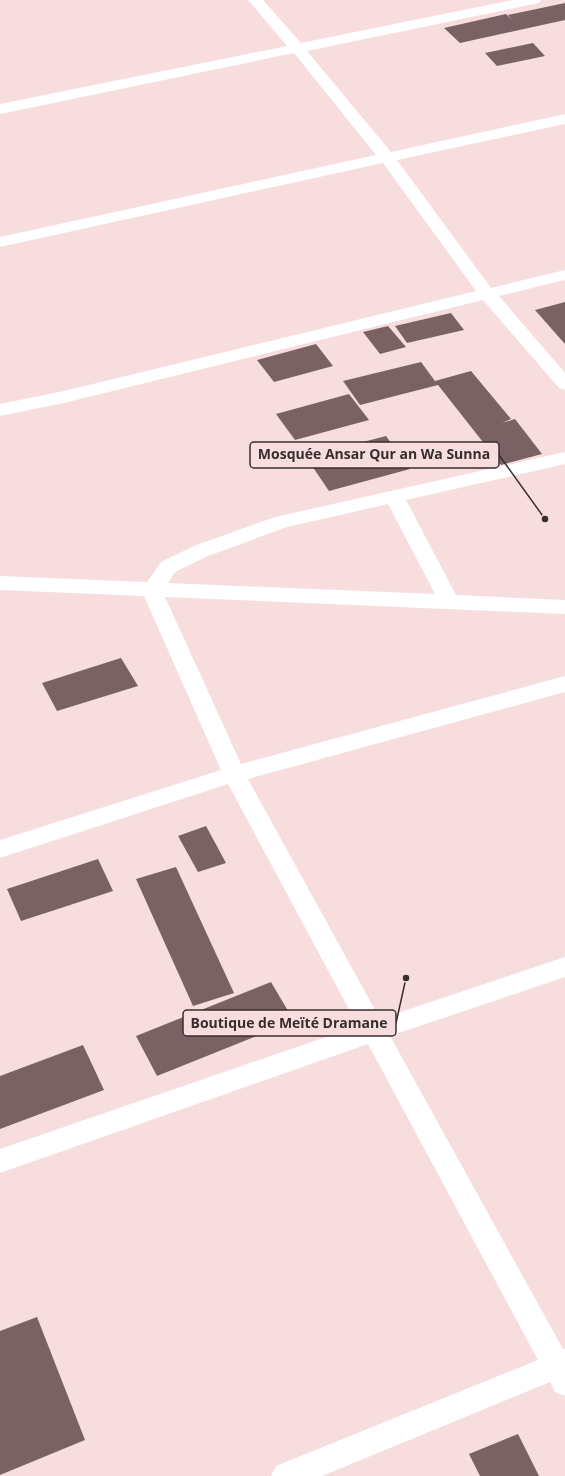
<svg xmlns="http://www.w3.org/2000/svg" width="565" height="1476" font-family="'Open Sans',sans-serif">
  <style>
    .building { fill: #796164 }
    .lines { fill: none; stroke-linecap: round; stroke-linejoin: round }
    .minor { fill: #fff; fill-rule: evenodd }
    .leader { fill: none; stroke: #372d2e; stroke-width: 1.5 }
    .callout-dot { fill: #372d2e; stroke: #f8dddf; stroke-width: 1.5 }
    .callout { fill: #f8dddf; stroke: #372d2e; stroke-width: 1.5 }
    .callout-label { font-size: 14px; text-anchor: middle; font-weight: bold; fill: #372d2e }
  </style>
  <rect width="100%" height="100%" fill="#f8dddf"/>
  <g class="building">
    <path d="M565,3V20L460,43L444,28L506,14L511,19L508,15Z"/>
    <path d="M533,43L545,56L497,66L485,53Z"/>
    <path d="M565,302V344L535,310Z"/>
    <path d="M451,313L464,330L407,343L395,326Z"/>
    <path d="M388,326L406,347L380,354L363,332Z"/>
    <path d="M316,344L333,366L274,382L257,360Z"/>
    <path d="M421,362L435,381L471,371L511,419L502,423L515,419L542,454L501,465L438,385L360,405L343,381Z"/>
    <path d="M349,394L369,420L295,440L276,414Z"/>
    <path d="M386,436L410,469L329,491L306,457Z"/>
    <path d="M121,658L138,686L57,711L42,683Z"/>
    <path d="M206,826L226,863L198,872L178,836Z"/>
    <path d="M98,859L113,891L21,921L7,889Z"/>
    <path d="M176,867L234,993L193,1006L136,879Z"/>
    <path d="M271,982L294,1021L157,1076L136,1036Z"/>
    <path d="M83,1045L104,1090L0,1129V1076Z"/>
    <path d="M37,1317L85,1440L0,1475V1331Z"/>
    <path d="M518,1434L539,1476H480L469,1454Z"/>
  </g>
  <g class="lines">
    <g class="minor">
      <path d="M248,0H263L301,43L513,0H541L539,3L534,4L307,51L391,152L565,114V124L397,160L491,288L565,270V280L499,296L565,373V390L559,388L483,300L64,403L0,416V404L64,391L476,291L383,163L0,247V237L376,155L294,53L0,114V104L287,46Z"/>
      <path d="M565,452V464L406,500L456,595L565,600V614L165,597L241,764L565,676V692L248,779L380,1019L565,957V977L390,1036L563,1349H565V1396L555,1392L550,1382L322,1476H271L276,1466L538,1360L368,1044L0,1173V1149L358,1026L228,784L0,858V840L221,770L144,596L0,590V576L147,582L161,562L194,546L275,517ZM388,504L435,594L168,583L175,572L208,556L287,527Z"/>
    </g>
  </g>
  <path class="leader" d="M545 519L499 455M406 978L396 1023"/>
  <g class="callout-dot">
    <circle cx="545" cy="519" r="4"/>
    <circle cx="406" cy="978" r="4"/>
  </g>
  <g class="callout">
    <rect x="250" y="442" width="249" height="26" rx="4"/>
    <rect x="183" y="1010" width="213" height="26" rx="4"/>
  </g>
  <g class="callout-label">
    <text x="374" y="459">Mosquée Ansar Qur an Wa Sunna</text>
    <text x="289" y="1028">Boutique de Meïté Dramane</text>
  </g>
</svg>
